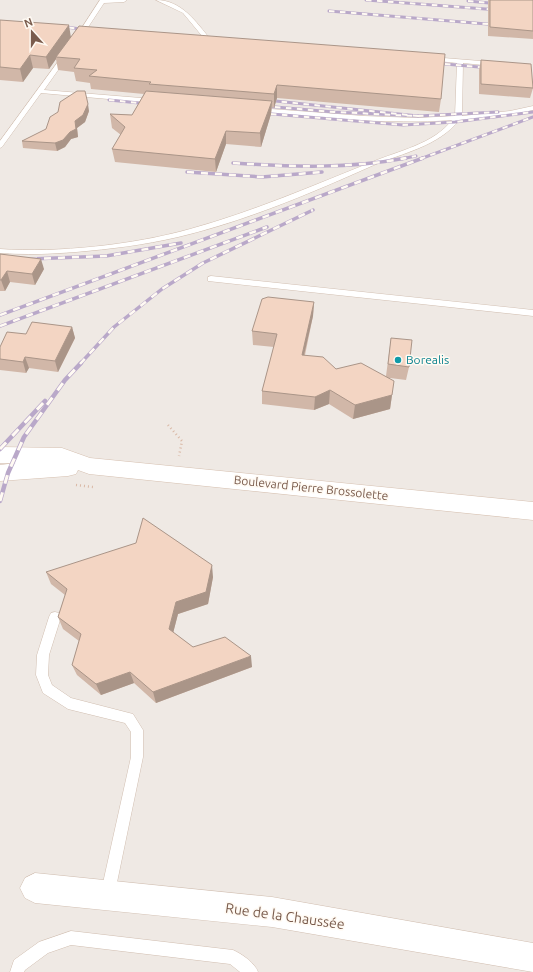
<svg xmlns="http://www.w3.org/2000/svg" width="533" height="972" font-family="Ubuntu,sans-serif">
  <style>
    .industrial { fill: #efe9e4 }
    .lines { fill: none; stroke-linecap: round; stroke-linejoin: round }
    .lane-casing { stroke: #d1beb0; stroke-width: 1 }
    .street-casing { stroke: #d1beb0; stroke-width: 1 }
    .secondary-casing { stroke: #d6c0b0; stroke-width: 1 }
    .path { stroke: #d9b8a5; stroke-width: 2.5; stroke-dasharray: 1 3; stroke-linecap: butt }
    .lane { fill: #fff; fill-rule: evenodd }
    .street { fill: #fff; fill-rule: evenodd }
    .secondary { fill: #fff; fill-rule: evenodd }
    .rail-far2-casing { stroke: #b9a8c9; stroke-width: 3 }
    .rail-far1-casing { stroke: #b9a8c9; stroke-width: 3.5 }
    .rail-casing { stroke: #b9a8c9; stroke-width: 4.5 }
    .rail-far2 { stroke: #fffaf3; stroke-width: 2; stroke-dasharray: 5.5; stroke-linecap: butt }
    .rail-far1 { stroke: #fffaf3; stroke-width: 2.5; stroke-dasharray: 7; stroke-linecap: butt }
    .rail { stroke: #fffaf3; stroke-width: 3; stroke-dasharray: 9; stroke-linecap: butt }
    .wall { fill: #d1b7a8 }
    .shaded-wall { fill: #aa9588 }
    .building { fill: #f3d5c3; stroke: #aa9588 }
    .culture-dot { fill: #0f9aa8; stroke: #fffaf3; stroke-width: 1.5 }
    .labels { text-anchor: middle; stroke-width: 3; stroke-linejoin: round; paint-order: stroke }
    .culture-label { font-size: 12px; fill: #0d838f; stroke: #fffaf3; text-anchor: start }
    .street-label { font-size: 12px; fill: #7a5c4d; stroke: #fffaf3 }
    .near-street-label { font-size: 14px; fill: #7a5c4d; stroke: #fffaf3 }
  </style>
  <rect width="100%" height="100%" fill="#fdf6ec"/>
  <rect class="industrial" x="0" y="0" width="533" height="972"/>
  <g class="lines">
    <g class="lane-casing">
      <g id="lane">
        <path d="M100,0H127L124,2L104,3L81,38H77L76,37Z"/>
        <path d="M156,0C182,0 196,22 211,40L216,42V44L207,42L183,13Z"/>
        <path d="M63,55L68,56L44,90L153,99L156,101L153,103L41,93L2,147L0,148V141Z"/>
        <path d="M431,57L493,62L496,64L493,66L463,63L462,116L510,111L533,106V110L510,115L459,120C439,146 403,153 374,165C311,193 246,221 178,237C144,245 110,249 76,252C51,254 25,255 0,253V249C58,253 133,245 190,229C252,212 312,186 372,162C398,151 434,144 452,120C387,125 322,117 258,112L255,110L258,108L364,116L417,118L455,116L457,63L429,60V58Z"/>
        <path d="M211,276L533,310V316L208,281V277Z"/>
        <path d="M55,612L59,613L61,617L49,655L48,675L52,685L71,698L133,714L143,730V757L115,892L113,897L108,899L103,897L101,892L131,757V732L125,723L68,709L43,693L36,675L37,655L49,617L51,613Z"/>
        <path d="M71,931L233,950C242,954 255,963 258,972H240L230,964L71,945L48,953L25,970L24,972H10L14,960L39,942Z"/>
      </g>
    </g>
    <g class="street-casing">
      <path id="street" d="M35,873L272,897L533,943V972L272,927L35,903L25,898L20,888L25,878Z"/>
    </g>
    <g class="secondary-casing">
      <path id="secondary" d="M0,447L62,448L90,458L533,502V520L89,474L78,470L76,474L68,476L0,481V465L16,463H0Z"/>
    </g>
    <g class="path">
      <path d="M168,425L182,441L179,456"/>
      <path d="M76,485L93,487"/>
    </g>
    <use href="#lane" class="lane"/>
    <use href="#street" class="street"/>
    <use href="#secondary" class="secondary"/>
    <g class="rail-far2-casing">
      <g id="rail-far2">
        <path d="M366,0L499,10"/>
        <path d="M468,1L500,4"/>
        <path d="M329,11L499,25"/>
        <path d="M58,26L88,30"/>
        <path d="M434,63L490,68"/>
        <path d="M109,100L149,104"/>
        <path d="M264,106L334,112L418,116L266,100"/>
        <path d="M260,113L403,125L455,122L533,112"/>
        <path d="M418,116L498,112"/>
        <path d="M401,159L416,156"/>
        <path d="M420,159L533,117"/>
      </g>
    </g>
    <g class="rail-far1-casing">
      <g id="rail-far1">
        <path d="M233,163C291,167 349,169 406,158"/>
        <path d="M187,172L262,177L322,172"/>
        <path d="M30,259L106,256L181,243"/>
        <path d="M0,315L423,158"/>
        <path d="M0,326L267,227"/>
        <path d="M80,364L114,327L162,289L203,263L313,210"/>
      </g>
    </g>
    <g class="rail-casing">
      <g id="rail">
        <path d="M0,449L45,401"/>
        <path d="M0,501L8,473L24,437L65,380L81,363"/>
      </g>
    </g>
    <use href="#rail-far2" class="rail-far2"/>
    <use href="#rail-far1" class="rail-far1"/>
    <use href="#rail" class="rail"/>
  </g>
  <g class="wall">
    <path d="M488,0H533V39L488,36Z"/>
    <path d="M0,20L71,36L441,99L439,112L277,98L274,108L272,107L271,114L261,147L226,144L216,172L115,162L112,149L121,135L112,128L110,114L132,115L144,94L91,89L90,83L76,81L74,72L58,70L56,59L49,69L33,68L23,82L0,80Z"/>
    <path d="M481,60L533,88L530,98L479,94V70Z"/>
    <path d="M89,111L85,122L77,128L78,137L71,139L65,147L57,151L23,148L22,141Z"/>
    <path d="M0,254L44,269L35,285L10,282L5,291H0Z"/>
    <path d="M314,302L313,316L305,355L336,369L386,376L391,338L409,367L406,380L390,378L392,395L390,409L353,419L329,404L314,410L262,404V391L274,347L253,345L252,331Z"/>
    <path d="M72,327L75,338L58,372L29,368L26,373L0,370V347L26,334Z"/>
    <path d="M46,572L213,577L208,604L178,614L173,633L193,647L252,667L156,703L134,683L101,695L77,675L72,665L79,641L63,629L58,617L65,595L51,584Z"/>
  </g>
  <g class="shaded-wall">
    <path d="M69,25L71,38L56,57V59L49,69L46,57Z"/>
    <path d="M30,55L33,68L23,82L20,69Z"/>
    <path d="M277,85V98L274,108V94Z"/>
    <path d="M272,101L271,114L261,147L260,133Z"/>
    <path d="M88,104L89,111L85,122L77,128L78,137L71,139L65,147L57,151L55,143L75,121Z"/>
    <path d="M226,131V144L216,172L215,159Z"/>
    <path d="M41,259L44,269L35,285L32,274Z"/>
    <path d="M7,271L10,282L5,291L1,280Z"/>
    <path d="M314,302L313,316L301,368L302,355Z"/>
    <path d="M72,327L75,338L58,372L55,361Z"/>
    <path d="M25,357L29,368L26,373L23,362Z"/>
    <path d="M330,390L329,404L314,410L315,397Z"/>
    <path d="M392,395L390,409L353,419L355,405Z"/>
    <path d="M212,565L213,577L208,604L178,614L171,641L169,629L176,602Z"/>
    <path d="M251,656L252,667L156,703L153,692Z"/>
    <path d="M130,672L134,683L101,695L96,684Z"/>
  </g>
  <g class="building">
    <path d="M490,0H533V31L490,27Z"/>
    <path d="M0,20L69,25L46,57L30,55L20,69L0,67Z"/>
    <path d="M79,26L445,54L441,99L277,85L274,94L149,84L151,82L89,76L97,70L74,68L80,59L56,57Z"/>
    <path d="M481,60L531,64L533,88L481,84Z"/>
    <path d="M77,91H85L88,104L83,115L75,121L76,129L70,132L63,140L55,143L22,141L46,129L50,117L58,112L60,102Z"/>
    <path d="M146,91L272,101L260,133L226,131L215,159L112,149L125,127L110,114L132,115Z"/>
    <path d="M0,254L41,259L32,274L7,271L1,280H0Z"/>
    <path d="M268,297L314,302L302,355L323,357L336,369L361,363L394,381L392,395L355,405L330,390L315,397L262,391L277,334L252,331L262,299Z"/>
    <path d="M32,322L72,327L55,361L25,357L23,362L0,359V347L7,332L26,334Z"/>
    <path d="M391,338L412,340L409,367L388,364Z"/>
    <path d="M143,518L212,565L206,592L176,602L169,629L193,647L225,637L251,656L153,692L130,672L96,684L72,665L81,634L58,617L67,589L46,572L136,543Z"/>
  </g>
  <circle class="culture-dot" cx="398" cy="360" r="4"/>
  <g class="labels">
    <g class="culture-label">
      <text x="406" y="364">Borealis</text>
    </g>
    <g class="street-label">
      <text transform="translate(311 488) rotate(6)" y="4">Boulevard Pierre Brossolette</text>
    </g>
    <g class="near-street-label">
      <text transform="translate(285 916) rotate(8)" y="5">Rue de la Chaussée</text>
    </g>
  </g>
  <g transform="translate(32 32) rotate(339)" stroke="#fffaf3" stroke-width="3" paint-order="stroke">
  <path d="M0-3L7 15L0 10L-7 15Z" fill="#7a5c4d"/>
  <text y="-6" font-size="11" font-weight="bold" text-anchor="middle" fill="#7a5c4d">N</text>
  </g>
</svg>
